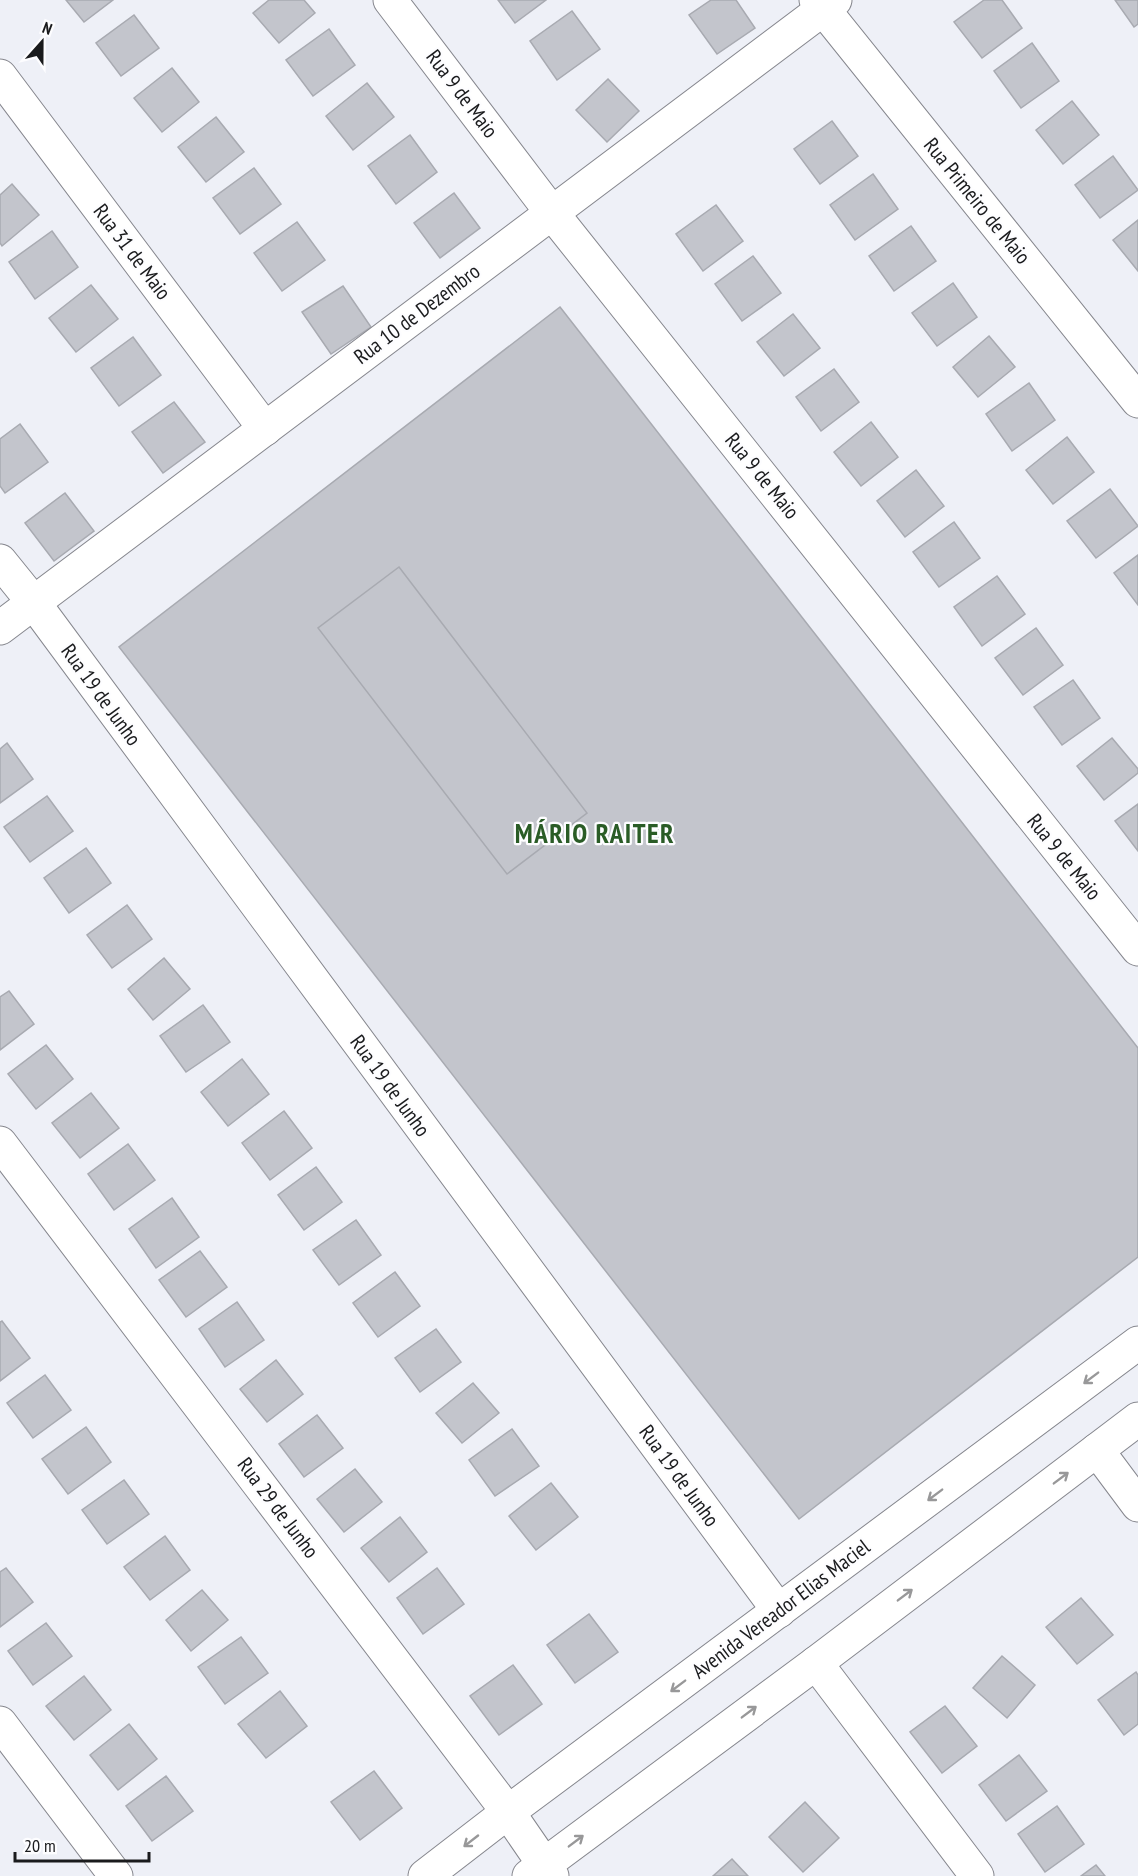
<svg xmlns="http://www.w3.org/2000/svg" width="1138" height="1876" font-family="'PT Sans Narrow',sans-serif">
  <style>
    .building { fill: #c3c5cc; stroke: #a8aab1; stroke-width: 1.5 }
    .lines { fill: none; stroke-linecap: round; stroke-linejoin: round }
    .minor-casing { stroke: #86878e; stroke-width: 35 }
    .minor { stroke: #fff; stroke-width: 33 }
    .oneway { stroke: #989899 }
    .labels { text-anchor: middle; stroke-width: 4.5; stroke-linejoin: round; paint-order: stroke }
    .street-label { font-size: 21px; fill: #1a1b1d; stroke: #fdfdff }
    .district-label { font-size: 27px; font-weight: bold; letter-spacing: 1.5px; fill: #2a5c26; stroke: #fdfdff }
  </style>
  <rect width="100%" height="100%" fill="#eef0f7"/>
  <g class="building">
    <path d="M66,0H113L84,22Z"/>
    <path d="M269,0H304L315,13L279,43L253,13Z"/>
    <path d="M498,0H546L515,23Z"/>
    <path d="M711,0H736L755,28L717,54L689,15Z"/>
    <path d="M984,0H1002L1022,28L982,58L954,22Z"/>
    <path d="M1115,0H1138V24L1134,27Z"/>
    <path d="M572,11L600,49L557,80L530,41Z"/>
    <path d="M134,15L159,48L121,76L96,43Z"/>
    <path d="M329,29L355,65L313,96L286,60Z"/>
    <path d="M1032,43L1059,81L1021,108L994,71Z"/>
    <path d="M172,68L199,102L162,132L134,98Z"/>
    <path d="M608,79L639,111L607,142L576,110Z"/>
    <path d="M367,83L394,117L353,150L326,116Z"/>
    <path d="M1072,101L1099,135L1063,164L1036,130Z"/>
    <path d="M216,117L244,152L206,182L178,147Z"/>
    <path d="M832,121L858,156L820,184L794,149Z"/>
    <path d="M410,135L437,172L396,204L368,166Z"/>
    <path d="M1113,156L1138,190L1100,218L1075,185Z"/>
    <path d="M254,168L281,204L240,234L213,198Z"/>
    <path d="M873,174L898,209L855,240L830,205Z"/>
    <path d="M12,184L39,215L2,246L0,243V195Z"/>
    <path d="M454,193L480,228L440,258L414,223Z"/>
    <path d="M716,205L743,241L703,271L676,234Z"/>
    <path d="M1138,220V271L1113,240Z"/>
    <path d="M297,222L325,260L282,291L254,253Z"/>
    <path d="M911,226L936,261L894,291L869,256Z"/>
    <path d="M52,231L78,267L35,299L9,262Z"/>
    <path d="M753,256L781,293L742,321L715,284Z"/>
    <path d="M953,283L977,317L937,346L912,313Z"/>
    <path d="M91,285L118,319L76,352L49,318Z"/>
    <path d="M343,286L371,327L331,354L302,312Z"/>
    <path d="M560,307L1138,1048V1257L799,1519L119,647Z"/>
    <path d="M793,314L820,348L784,376L757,342Z"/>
    <path d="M989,336L1015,367L978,397L953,367Z"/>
    <path d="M133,337L161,375L119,406L91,368Z"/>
    <path d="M834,369L859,402L821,431L796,397Z"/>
    <path d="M1029,383L1055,420L1012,451L986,414Z"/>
    <path d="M174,402L205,442L163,473L132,432Z"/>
    <path d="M871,422L898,457L861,486L834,452Z"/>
    <path d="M20,424L48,462L5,493L0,486V439Z"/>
    <path d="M1067,437L1094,472L1053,504L1026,470Z"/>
    <path d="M916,470L944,506L905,537L877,501Z"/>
    <path d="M1110,489L1138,526L1096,558L1067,521Z"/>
    <path d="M65,493L94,531L54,561L25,523Z"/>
    <path d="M954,522L980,558L939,587L913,552Z"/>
    <path d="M1138,555V605L1114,573Z"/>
    <path d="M399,567L587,813L507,874L318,628Z"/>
    <path d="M997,576L1025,614L982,646L954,607Z"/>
    <path d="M1036,628L1063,665L1023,695L995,658Z"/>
    <path d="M1073,680L1100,718L1062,745L1034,707Z"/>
    <path d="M1112,738L1138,769V773L1104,800L1077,766Z"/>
    <path d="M7,743L33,779L0,803V749Z"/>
    <path d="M47,796L73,831L30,862L4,827Z"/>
    <path d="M1138,804V851L1115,821Z"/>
    <path d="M86,848L111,883L69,913L44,878Z"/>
    <path d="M127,905L152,939L112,968L87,935Z"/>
    <path d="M164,958L190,989L153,1020L128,989Z"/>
    <path d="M9,991L34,1024L0,1050V997Z"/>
    <path d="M203,1005L230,1042L186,1072L160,1036Z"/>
    <path d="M46,1045L73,1079L36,1109L8,1074Z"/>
    <path d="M242,1059L269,1094L228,1126L201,1092Z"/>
    <path d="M91,1093L119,1128L80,1158L52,1123Z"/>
    <path d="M284,1111L312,1148L270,1180L242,1143Z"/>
    <path d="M128,1144L155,1180L114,1210L88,1174Z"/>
    <path d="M316,1167L342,1202L304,1230L278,1195Z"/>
    <path d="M172,1198L199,1237L156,1268L129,1229Z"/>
    <path d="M356,1220L381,1255L339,1285L313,1250Z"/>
    <path d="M200,1251L227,1287L186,1317L159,1280Z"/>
    <path d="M395,1272L420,1306L378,1337L353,1303Z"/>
    <path d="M237,1302L264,1340L225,1367L199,1329Z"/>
    <path d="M2,1321L30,1358L0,1381V1322Z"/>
    <path d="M436,1329L461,1362L420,1392L395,1358Z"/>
    <path d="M276,1360L303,1394L267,1422L240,1389Z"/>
    <path d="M45,1375L71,1410L33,1438L7,1403Z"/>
    <path d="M473,1383L499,1413L462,1443L436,1413Z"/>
    <path d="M317,1415L343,1448L304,1477L279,1444Z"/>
    <path d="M86,1427L111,1462L68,1494L42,1459Z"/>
    <path d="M512,1429L539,1466L495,1496L469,1460Z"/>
    <path d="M355,1469L382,1502L344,1532L317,1499Z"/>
    <path d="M124,1480L149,1514L107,1544L82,1510Z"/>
    <path d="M551,1483L578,1517L536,1550L509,1516Z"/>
    <path d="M400,1517L427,1552L389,1582L361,1548Z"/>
    <path d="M165,1536L190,1570L150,1600L124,1567Z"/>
    <path d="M6,1568L33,1602L0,1627V1572Z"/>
    <path d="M437,1568L464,1604L423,1634L397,1598Z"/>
    <path d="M202,1590L228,1620L191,1651L166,1620Z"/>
    <path d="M1081,1598L1113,1635L1077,1664L1046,1627Z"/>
    <path d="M589,1614L618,1652L575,1683L547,1645Z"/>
    <path d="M46,1623L72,1656L33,1685L8,1651Z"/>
    <path d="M241,1637L268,1673L225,1704L198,1667Z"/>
    <path d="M1002,1656L1035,1685L1007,1718L973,1688Z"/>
    <path d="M513,1665L542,1704L499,1735L470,1696Z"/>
    <path d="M1136,1672L1138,1675V1724L1124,1735L1098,1700Z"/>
    <path d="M84,1676L111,1710L74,1740L46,1706Z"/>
    <path d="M280,1691L307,1726L266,1758L238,1724Z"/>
    <path d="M945,1706L977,1746L942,1773L910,1732Z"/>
    <path d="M129,1724L157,1759L118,1790L90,1755Z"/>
    <path d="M1019,1755L1047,1791L1006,1821L979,1785Z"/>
    <path d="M374,1771L402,1808L360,1840L331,1802Z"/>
    <path d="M166,1776L193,1811L152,1841L126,1806Z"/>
    <path d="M805,1802L839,1838L803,1872L769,1837Z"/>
    <path d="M1057,1806L1084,1844L1045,1872L1018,1834Z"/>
    <path d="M732,1859L748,1876H713Z"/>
    <path d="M1096,1865L1105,1876H1081Z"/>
  </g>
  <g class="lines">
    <g class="minor-casing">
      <g id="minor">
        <path d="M390,0L552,213L1138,949"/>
        <path d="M816,0L1138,401"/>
        <path d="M0,76L265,429"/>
        <path d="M0,561L34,603L779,1611"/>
        <path d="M0,628L835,0"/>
        <path d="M0,1143L508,1812L552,1876"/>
        <path d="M1097,1450L1138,1505"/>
        <path d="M816,1663L977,1876"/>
        <path d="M0,1723L116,1876"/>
        <path d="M425,1876L508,1812L1138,1343"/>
        <path d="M529,1876L816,1663L1138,1419"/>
      </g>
    </g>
    <use href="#minor" class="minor"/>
  </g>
  <defs><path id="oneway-shaft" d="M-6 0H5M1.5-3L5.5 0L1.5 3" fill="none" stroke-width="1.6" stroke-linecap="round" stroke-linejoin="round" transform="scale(1.5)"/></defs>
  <g class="oneway">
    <use href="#oneway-shaft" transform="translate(1091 1378) rotate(143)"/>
    <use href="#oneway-shaft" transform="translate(1061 1478) rotate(-37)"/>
    <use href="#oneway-shaft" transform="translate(935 1495) rotate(143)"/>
    <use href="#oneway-shaft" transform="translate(905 1595) rotate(-37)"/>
    <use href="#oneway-shaft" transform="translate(678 1686) rotate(143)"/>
    <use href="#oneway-shaft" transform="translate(749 1712) rotate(-37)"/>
    <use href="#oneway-shaft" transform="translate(471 1841) rotate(142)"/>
    <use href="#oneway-shaft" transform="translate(576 1841) rotate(-37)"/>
  </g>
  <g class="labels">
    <g class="street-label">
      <text transform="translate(462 94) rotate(53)" y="7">Rua 9 de Maio</text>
      <text transform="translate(977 201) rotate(51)" y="7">Rua Primeiro de Maio</text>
      <text transform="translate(132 252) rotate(53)" y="7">Rua 31 de Maio</text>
      <text transform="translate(417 314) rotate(-37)" y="7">Rua 10 de Dezembro</text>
      <text transform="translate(762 476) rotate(51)" y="7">Rua 9 de Maio</text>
      <text transform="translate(101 695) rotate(54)" y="7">Rua 19 de Junho</text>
      <text transform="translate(1064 857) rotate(51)" y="7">Rua 9 de Maio</text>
      <text transform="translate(390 1086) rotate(54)" y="7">Rua 19 de Junho</text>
      <text transform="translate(679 1476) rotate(54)" y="7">Rua 19 de Junho</text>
      <text transform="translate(278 1508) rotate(53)" y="7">Rua 29 de Junho</text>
      <text transform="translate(781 1609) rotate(-37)" y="7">Avenida Vereador Elias Maciel</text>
    </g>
    <g class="district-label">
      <text x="595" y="843">MÁRIO RAITER</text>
    </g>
  </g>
  <g transform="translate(42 42) rotate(21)" stroke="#fdfdff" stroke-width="4.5" paint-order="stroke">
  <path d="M0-4.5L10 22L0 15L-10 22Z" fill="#1a1b1d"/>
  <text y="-9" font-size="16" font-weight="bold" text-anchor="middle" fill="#1a1b1d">N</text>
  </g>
  <path d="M15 1852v9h134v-9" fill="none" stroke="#1a1b1d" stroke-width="3"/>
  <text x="24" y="1852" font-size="18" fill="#1a1b1d" stroke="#fdfdff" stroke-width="4.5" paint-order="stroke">20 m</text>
</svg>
